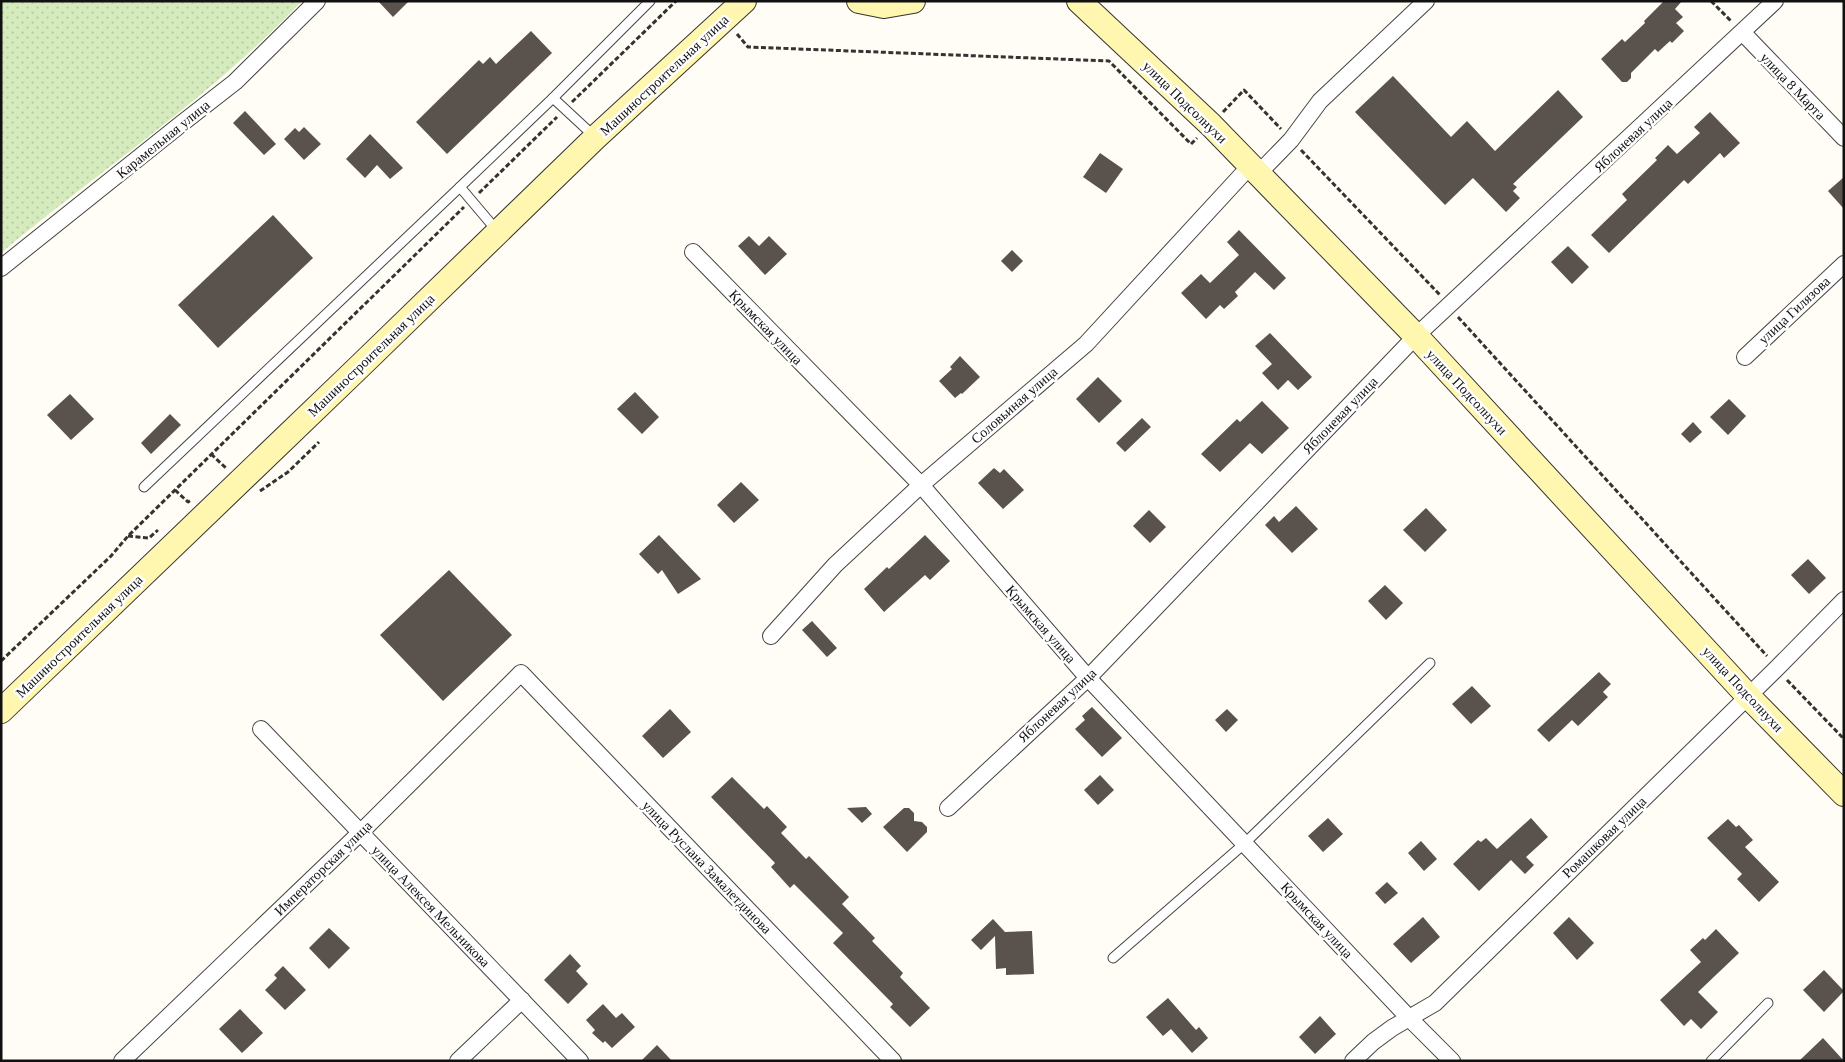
<svg xmlns="http://www.w3.org/2000/svg" width="1845" height="1062" font-family="Georgia,serif">
  <style>
    .grass { fill: url(#grass-dots) }
    .building { fill: #5a524d }
    .lines { fill: none; stroke-linecap: round; stroke-linejoin: round }
    .lane-casing { stroke: #444; stroke-width: 11 }
    .street-casing { stroke: #444; stroke-width: 18 }
    .secondary-casing { stroke: #333; stroke-width: 26 }
    .path { stroke: #333; stroke-width: 3; stroke-dasharray: 5 2.5; stroke-linecap: butt }
    .lane { stroke: #fff; stroke-width: 9 }
    .street { stroke: #fff; stroke-width: 16 }
    .secondary { stroke: #fff6b0; stroke-width: 24 }
    .labels { text-anchor: middle; stroke-width: 5; stroke-linejoin: round; paint-order: stroke }
    .street-label { font-size: 14px; fill: #111; stroke: #fff }
  </style>
  <defs>
    <pattern id="grass-dots" width="8" height="8" patternUnits="userSpaceOnUse" patternTransform="scale(1.25)"><rect width="8" height="8" fill="#d5ebbd"/><path d="M2 2h.1M6 6h.1" fill="none" stroke="#b6c8a1" stroke-width="1.8" stroke-linecap="round"/></pattern>
  </defs>
  <rect width="100%" height="100%" fill="#fffdf5"/>
  <path class="grass" d="M1,1H302C211,97 102,169 1,253Z"/>
  <g class="building">
    <path d="M378,1H409L393,17Z"/>
    <path d="M1664,1H1682L1675,9L1683,17L1676,23L1684,31L1672,43L1670,41L1658,52L1655,49L1631,73V78L1627,82H1622L1601,59L1622,39L1625,42L1645,23L1644,21Z"/>
    <path d="M531,31L552,53L447,154L416,122L479,60L483,64L490,57L496,64Z"/>
    <path d="M1393,76L1451,137L1467,121L1495,151L1558,90L1583,117L1513,184L1517,187L1513,191L1520,198L1506,212L1473,178L1445,205L1355,112Z"/>
    <path d="M245,111L276,144L264,155L233,123Z"/>
    <path d="M1710,112L1740,143L1724,158L1720,153L1688,184L1684,180L1609,253L1591,235L1627,200L1622,194L1657,160L1655,158L1668,145L1677,154L1700,133L1694,127Z"/>
    <path d="M304,127L321,144L304,160L284,139L295,128L299,132Z"/>
    <path d="M370,134L403,168L390,179L377,165L365,178L346,159Z"/>
    <path d="M1100,153L1123,169L1106,193L1083,177Z"/>
    <path d="M1844,177V209L1828,191Z"/>
    <path d="M273,215L313,258L218,348L178,305Z"/>
    <path d="M1239,230L1286,278L1274,290L1255,272L1235,292L1238,296L1224,309L1220,305L1206,319L1181,293L1201,274L1210,283L1239,255L1227,242Z"/>
    <path d="M749,236L759,246L769,236L787,254L765,275L738,246Z"/>
    <path d="M1568,246L1589,267L1572,284L1551,262Z"/>
    <path d="M1012,250L1023,261L1012,272L1001,261Z"/>
    <path d="M1270,333L1312,377L1298,390L1288,380L1278,390L1262,373L1272,364L1255,346Z"/>
    <path d="M960,356L980,377L962,394L961,393L955,398L939,381L952,369L950,367Z"/>
    <path d="M1098,377L1122,401L1099,423L1076,399Z"/>
    <path d="M635,392L659,417L642,434L617,409Z"/>
    <path d="M70,394L94,419L71,440L47,415Z"/>
    <path d="M1729,399L1746,416L1728,435L1710,417Z"/>
    <path d="M1262,401L1289,428L1262,454L1250,443L1220,472L1201,454L1237,419L1240,422Z"/>
    <path d="M170,414L181,425L151,454L141,443Z"/>
    <path d="M1142,418L1151,427L1125,452L1116,443Z"/>
    <path d="M1693,422L1702,432L1690,443L1681,434Z"/>
    <path d="M994,468L1000,473L1004,469L1024,490L1003,509L978,483Z"/>
    <path d="M741,482L759,500L734,523L717,505Z"/>
    <path d="M1296,506L1318,529L1292,553L1265,525L1274,516L1279,522Z"/>
    <path d="M1426,508L1447,530L1425,552L1403,530Z"/>
    <path d="M1149,510L1166,527L1150,543L1133,526Z"/>
    <path d="M659,535L701,579L678,594L662,570L658,574L639,554Z"/>
    <path d="M925,535L950,561L930,580L925,575L884,612L864,589L887,567L889,569Z"/>
    <path d="M1808,559L1826,578L1809,594L1791,575Z"/>
    <path d="M449,570L512,635L443,701L380,635Z"/>
    <path d="M1385,585L1403,603L1386,620L1368,601Z"/>
    <path d="M812,621L837,648L827,657L802,630Z"/>
    <path d="M1599,672L1611,684L1603,692L1608,697L1578,726L1572,720L1549,742L1537,730Z"/>
    <path d="M1472,686L1491,706L1471,724L1452,704Z"/>
    <path d="M1092,707L1122,738L1102,757L1075,729L1085,720L1082,716Z"/>
    <path d="M670,709L691,732L663,758L642,736Z"/>
    <path d="M1227,709L1238,720L1226,732L1215,720Z"/>
    <path d="M1100,775L1114,790L1098,805L1084,790Z"/>
    <path d="M732,777L764,809L767,806L787,827L781,833L806,859L809,856L849,897L842,904L875,938L872,941L903,973L900,977L930,1008L910,1027L890,1007L893,1004L833,943L843,933L794,884L790,888L771,867L775,863L711,797Z"/>
    <path d="M866,807L872,814L862,823L847,808Z"/>
    <path d="M904,808H909L914,813V821L922,822L927,827V832L907,852L883,827Z"/>
    <path d="M1328,818L1343,834L1323,852L1308,836Z"/>
    <path d="M1531,818L1548,837L1526,857L1534,865L1525,874L1511,860L1479,891L1453,864L1478,840L1481,842L1486,838L1497,849Z"/>
    <path d="M1728,819L1736,827L1739,825L1753,840L1745,847L1779,882L1759,902L1737,879L1742,874L1707,838Z"/>
    <path d="M1421,841L1437,859L1424,871L1408,853Z"/>
    <path d="M1387,882L1398,893L1385,904L1375,893Z"/>
    <path d="M1423,917L1440,937L1411,963L1393,944Z"/>
    <path d="M1569,917L1594,943L1577,960L1553,933Z"/>
    <path d="M993,919L1005,932L1032,931L1034,974L1006,975V968L996,969L995,936L981,950L971,940Z"/>
    <path d="M329,928L350,948L329,969L309,948Z"/>
    <path d="M1716,929L1739,953L1698,992L1718,1012L1701,1029L1691,1019L1684,1026L1660,1000L1701,962L1690,950L1703,938L1705,940Z"/>
    <path d="M570,954L581,966L576,971L588,984L568,1004L544,980Z"/>
    <path d="M283,966L306,990L285,1010L265,990L277,978L274,975Z"/>
    <path d="M1824,970L1844,991L1824,1012L1803,990Z"/>
    <path d="M1168,998L1196,1030L1199,1027L1208,1038L1192,1053L1171,1029L1163,1036L1146,1017Z"/>
    <path d="M603,1004L616,1018L622,1013L635,1027L612,1048L605,1041L603,1043L592,1033L595,1030L586,1020Z"/>
    <path d="M240,1009L263,1033L242,1053L219,1029Z"/>
    <path d="M1320,1016L1336,1034L1315,1054L1299,1037Z"/>
    <path d="M1823,1038L1844,1061H1799Z"/>
    <path d="M657,1045L672,1061H641Z"/>
  </g>
  <g class="lines">
    <g class="lane-casing">
      <g id="lane">
        <path d="M553,98L650,1"/>
        <path d="M498,232L460,187L553,98L595,137"/>
        <path d="M144,487L460,187"/>
        <path d="M1113,958L1244,844L1430,663"/>
        <path d="M1711,1061L1768,1003"/>
      </g>
    </g>
    <g class="street-casing">
      <g id="street">
        <path d="M1743,33L1844,138"/>
        <path d="M1258,174L1291,140L1320,101L1426,1"/>
        <path d="M693,252L921,485L1088,678L1409,1018L1452,1061"/>
        <path d="M1,268L181,124L235,82L317,1"/>
        <path d="M1745,357L1844,264"/>
        <path d="M771,636L835,565L921,485L1086,344L1250,166"/>
        <path d="M261,729L580,1061"/>
        <path d="M948,808L1088,678L1416,336L1775,1"/>
        <path d="M122,1061L360,833L521,673L893,1061"/>
        <path d="M458,1061L522,1000"/>
        <path d="M1353,1061L1373,1042L1392,1028L1435,1003L1776,669L1844,600"/>
      </g>
    </g>
    <g class="secondary-casing">
      <g id="secondary">
        <path d="M859,1L884,6L913,1"/>
        <path d="M1079,1L1211,125L1416,336L1748,696L1844,794"/>
        <path d="M1,711L359,367L596,137L744,1"/>
      </g>
    </g>
    <g class="path">
      <path d="M1711,1L1732,22"/>
      <path d="M737,34L748,47L1109,61L1191,144L1197,138"/>
      <path d="M572,102L676,1"/>
      <path d="M1223,112L1244,90L1281,129"/>
      <path d="M1301,150L1440,295"/>
      <path d="M479,193L557,117"/>
      <path d="M1458,317L1767,656"/>
      <path d="M211,454L227,469"/>
      <path d="M175,490L188,502L191,500"/>
      <path d="M260,491L288,472L319,442"/>
      <path d="M128,536L149,538L158,530"/>
      <path d="M1,661L111,556L128,536L464,207"/>
      <path d="M1787,680L1844,739"/>
    </g>
    <use href="#lane" class="lane"/>
    <use href="#street" class="street"/>
    <use href="#secondary" class="secondary"/>
  </g>
  <g class="labels">
    <g class="street-label">
      <text transform="translate(664 75) rotate(-43)" y="5">Машиностроительная улица</text>
      <text transform="translate(1793 86) rotate(46)" y="5">улица 8 Марта</text>
      <text transform="translate(1185 102) rotate(44)" y="5">улица Подсолнухи</text>
      <text transform="translate(1633 135) rotate(-43)" y="5">Яблоневая улица</text>
      <text transform="translate(163 139) rotate(-39)" y="5">Карамельная улица</text>
      <text transform="translate(1794 310) rotate(-43)" y="5">улица Гилязова</text>
      <text transform="translate(766 327) rotate(46)" y="5">Крымская улица</text>
      <text transform="translate(371 355) rotate(-44)" y="5">Машиностроительная улица</text>
      <text transform="translate(1467 392) rotate(47)" y="5">улица Подсолнухи</text>
      <text transform="translate(1014 405) rotate(-41)" y="5">Соловьиная улица</text>
      <text transform="translate(1340 415) rotate(-46)" y="5">Яблоневая улица</text>
      <text transform="translate(1041 624) rotate(49)" y="5">Крымская улица</text>
      <text transform="translate(79 636) rotate(-44)" y="5">Машиностроительная улица</text>
      <text transform="translate(1743 689) rotate(47)" y="5">улица Подсолнухи</text>
      <text transform="translate(1057 705) rotate(-43)" y="5">Яблоневая улица</text>
      <text transform="translate(1604 837) rotate(-44)" y="5">Ромашковая улица</text>
      <text transform="translate(707 867) rotate(46)" y="5">улица Руслана Замалетдинова</text>
      <text transform="translate(323 868) rotate(-44)" y="5">Императорская улица</text>
      <text transform="translate(431 906) rotate(46)" y="5">улица Алексея Мельникова</text>
      <text transform="translate(1317 920) rotate(47)" y="5">Крымская улица</text>
    </g>
  </g>
  <rect width="1845" height="1062" fill="none" stroke="#111111" stroke-width="5"/>
</svg>
